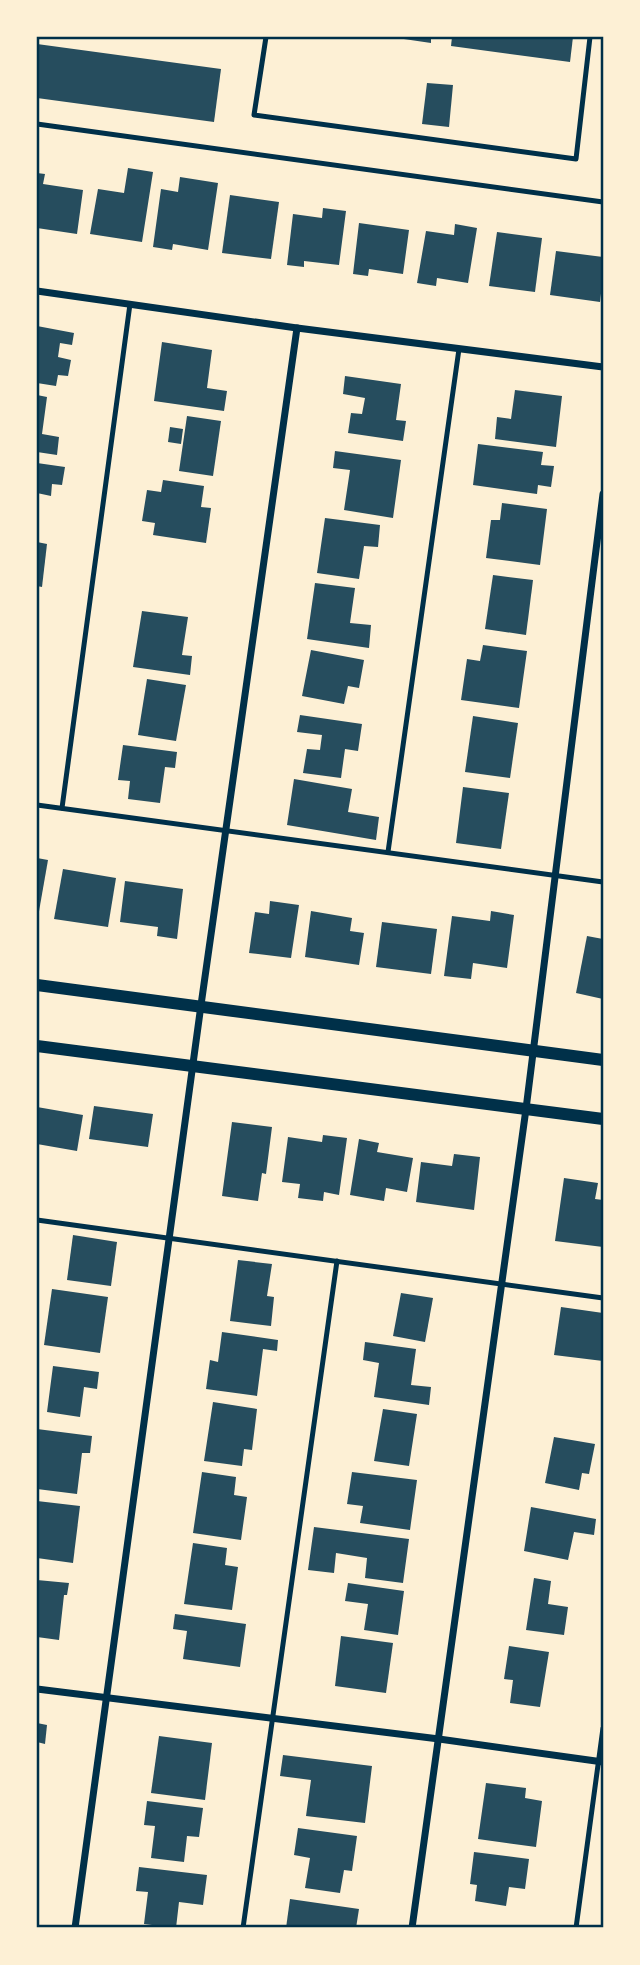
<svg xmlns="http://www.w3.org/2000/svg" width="640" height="1965" font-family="Spectral,serif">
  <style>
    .building { fill: #264d5e }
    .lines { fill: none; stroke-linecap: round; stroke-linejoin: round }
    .service { stroke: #003049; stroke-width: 5 }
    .minor { stroke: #003049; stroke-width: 7 }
    .tertiary { stroke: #003049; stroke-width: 12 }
    .neatline { fill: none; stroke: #003049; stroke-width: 2.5 }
  </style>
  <rect width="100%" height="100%" fill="#fdf0d5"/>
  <g class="building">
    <path d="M397,37H431V43L397,38Z"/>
    <path d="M452,37H573L570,62L451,46Z"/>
    <path d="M37,44L221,69L214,122L37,98Z"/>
    <path d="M427,83L453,85L449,127L422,124Z"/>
    <path d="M128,168L153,172L142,242L90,234L98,189L124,193Z"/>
    <path d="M37,173L45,174L43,184L83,190L77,234L37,228Z"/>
    <path d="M180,177L218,183L208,250L173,244L172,250L153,247L161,189L178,192Z"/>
    <path d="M230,195L279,202L271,259L222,253Z"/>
    <path d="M323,208L346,211L339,265L304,261V267L287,265L293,214L322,218Z"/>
    <path d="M359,223L409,230L403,274L369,269L368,276L353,274Z"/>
    <path d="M455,224L477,228L468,283L437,278L436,286L417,283L426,231L454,235Z"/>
    <path d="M497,232L542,238L535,292L489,286Z"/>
    <path d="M556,251L603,257V276L600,302L550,295Z"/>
    <path d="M37,326L74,333L72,345L60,343L58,357L71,360L68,376L58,375L56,386L37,383Z"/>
    <path d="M162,342L212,350L207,388L227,391L224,411L154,401Z"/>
    <path d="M345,376L401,384L396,420L406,421L403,441L348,433L351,413L362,414L365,398L343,394Z"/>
    <path d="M515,390L562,396L556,447L495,439L497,417L511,419Z"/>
    <path d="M37,395L47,397L42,434L59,437L57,455L37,452Z"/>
    <path d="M187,416L221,421L213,476L179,471Z"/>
    <path d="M170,427L183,429L181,444L168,442Z"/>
    <path d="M478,444L543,452L541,465L554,466L551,487L538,485L537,494L473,485Z"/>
    <path d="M335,451L401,460L393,518L344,510L350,470L333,468Z"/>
    <path d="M37,463L65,467L62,485L52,484L51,496L37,493Z"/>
    <path d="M163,480L204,486L201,507L211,508L206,543L153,535L155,523L142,521L147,490L161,492Z"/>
    <path d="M502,503L547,509L540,565L486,558L491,520H500Z"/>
    <path d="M325,518L380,525L378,547L364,546L359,579L317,573Z"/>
    <path d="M37,542L47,544L42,587L37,586Z"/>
    <path d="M493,575L533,580L526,635L485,629Z"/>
    <path d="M315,583L355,588L350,623L371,625L369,648L307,639Z"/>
    <path d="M142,611L188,617L182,655L192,656L190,675L133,667Z"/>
    <path d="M483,645L527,651L519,708L461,700L467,659L480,661Z"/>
    <path d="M311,650L364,660L359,688L348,686L344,704L302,696Z"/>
    <path d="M147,679L186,685L176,741L138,735Z"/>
    <path d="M300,715L362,724L358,751L345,749L341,778L303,773L307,749L320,750L322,735L297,732Z"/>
    <path d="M473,716L518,723L510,778L465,772Z"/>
    <path d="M123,745L177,752L175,768L165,767L160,803L128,799L130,781L118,780Z"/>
    <path d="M294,779L352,789L348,812L379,817L376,840L287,825Z"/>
    <path d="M463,787L509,793L501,849L456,843Z"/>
    <path d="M37,858L48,860L38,917H37Z"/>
    <path d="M63,869L116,878L108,927L54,919Z"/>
    <path d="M125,881L183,889L177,939L157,936L158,927L120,922Z"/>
    <path d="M270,901L299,905L291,958L249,953L255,912L269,914Z"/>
    <path d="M311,911L352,918L350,931L364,933L359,965L305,957Z"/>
    <path d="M491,911L514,915L507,968L473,963L471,979L444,976L452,916L490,921Z"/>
    <path d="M382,922L437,929L431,974L376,967Z"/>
    <path d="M587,936L603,939V999L576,993Z"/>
    <path d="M94,1106L153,1114L148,1147L89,1139Z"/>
    <path d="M37,1107L83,1115L77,1151L37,1144Z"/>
    <path d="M232,1122L272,1127L266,1174L262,1173L258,1201L222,1196Z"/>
    <path d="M323,1135L347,1138L339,1195L324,1192L323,1201L298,1198L300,1184L282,1182L288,1137L322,1142Z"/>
    <path d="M359,1139L379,1143L377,1152L413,1158L407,1192L386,1188L384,1201L350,1195Z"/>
    <path d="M454,1154L480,1157L474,1210L416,1202L421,1162L452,1166Z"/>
    <path d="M564,1178L598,1183L595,1199L603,1200V1247L555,1241Z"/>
    <path d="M73,1235L117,1242L111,1286L67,1280Z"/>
    <path d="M238,1260L272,1264L267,1296L274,1297L271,1326L230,1321Z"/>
    <path d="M52,1289L108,1297L100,1353L44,1345Z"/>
    <path d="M401,1293L433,1298L425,1342L393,1336Z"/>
    <path d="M561,1307L603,1313V1361L554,1355Z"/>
    <path d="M222,1332L278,1340L277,1351L263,1349L257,1396L206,1389L210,1360L218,1362Z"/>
    <path d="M365,1342L416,1349L411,1385L431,1387L429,1405L374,1397L379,1363L363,1360Z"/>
    <path d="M53,1366L99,1372L97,1389L84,1387L80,1417L47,1412Z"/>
    <path d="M213,1402L257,1409L252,1450L244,1449L242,1466L204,1461Z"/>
    <path d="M383,1409L417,1414L409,1466L374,1461Z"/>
    <path d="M37,1429L92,1436L90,1453H82L77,1494L37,1489Z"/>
    <path d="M554,1437L595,1444L589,1474L582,1473L579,1490L545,1483Z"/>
    <path d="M202,1472L236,1477L234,1495L247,1497L241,1540L193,1533Z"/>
    <path d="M352,1472L417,1480L410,1530L360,1523L363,1506L347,1504Z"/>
    <path d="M37,1501L80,1506L73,1563L37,1558Z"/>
    <path d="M531,1507L596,1519L594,1535L574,1532L568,1560L524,1551Z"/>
    <path d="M314,1527L409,1539L403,1583L365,1578L367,1558L336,1553L334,1573L308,1570Z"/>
    <path d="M193,1543L227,1548L225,1565L238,1567L232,1610L184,1604Z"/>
    <path d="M534,1578L551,1581L548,1604L568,1607L564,1635L526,1630Z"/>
    <path d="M37,1580L69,1583L67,1595H64L59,1640L37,1637Z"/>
    <path d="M348,1583L404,1591L398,1635L364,1630L368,1604L345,1601Z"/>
    <path d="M175,1614L246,1624L240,1667L183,1659L187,1631L173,1629Z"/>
    <path d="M341,1636L393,1643L386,1693L335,1686Z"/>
    <path d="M509,1646L549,1652L540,1707L510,1703L513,1680L504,1679Z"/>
    <path d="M37,1723L47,1725L45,1744L37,1742Z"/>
    <path d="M159,1736L212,1743L205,1800L151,1793Z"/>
    <path d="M283,1755L372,1766L365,1823L306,1816L311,1780L280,1776Z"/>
    <path d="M486,1783L526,1788L525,1798L542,1801L536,1847L478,1839Z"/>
    <path d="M147,1801L203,1808L199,1837L187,1836L184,1862L151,1858L155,1826L144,1825Z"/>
    <path d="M298,1828L357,1836L352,1871L344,1870L340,1893L305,1888L310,1858L294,1855Z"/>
    <path d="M474,1852L529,1859L525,1889L509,1887L506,1906L475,1901L477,1885L470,1884Z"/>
    <path d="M139,1867L207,1875L203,1905L179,1902L176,1928L144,1924L148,1892L136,1891Z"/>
    <path d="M290,1899L359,1909L356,1928H286Z"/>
  </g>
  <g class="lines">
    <g class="service">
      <path d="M266,37L254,115L576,159L590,37"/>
      <path d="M37,124L603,202"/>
      <path d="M37,805L603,882"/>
      <path d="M62,808L130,304"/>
      <path d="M388,852L459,349"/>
      <path d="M37,1220L603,1298"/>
      <path d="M243,1928L337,1261"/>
      <path d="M576,1928L603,1728"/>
    </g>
    <g class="minor">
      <path d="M37,291L297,328L603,367"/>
      <path d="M37,1689L439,1739L603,1762"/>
      <path d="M75,1928L201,1005L297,328"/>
      <path d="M412,1928L526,1109L603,494"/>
    </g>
    <g class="tertiary">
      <path d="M37,985L603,1060"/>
      <path d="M37,1046L603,1119"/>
    </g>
  </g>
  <rect width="640" height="1965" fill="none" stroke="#fdf0d5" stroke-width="77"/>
  <rect x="38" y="38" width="564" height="1888" class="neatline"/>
</svg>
